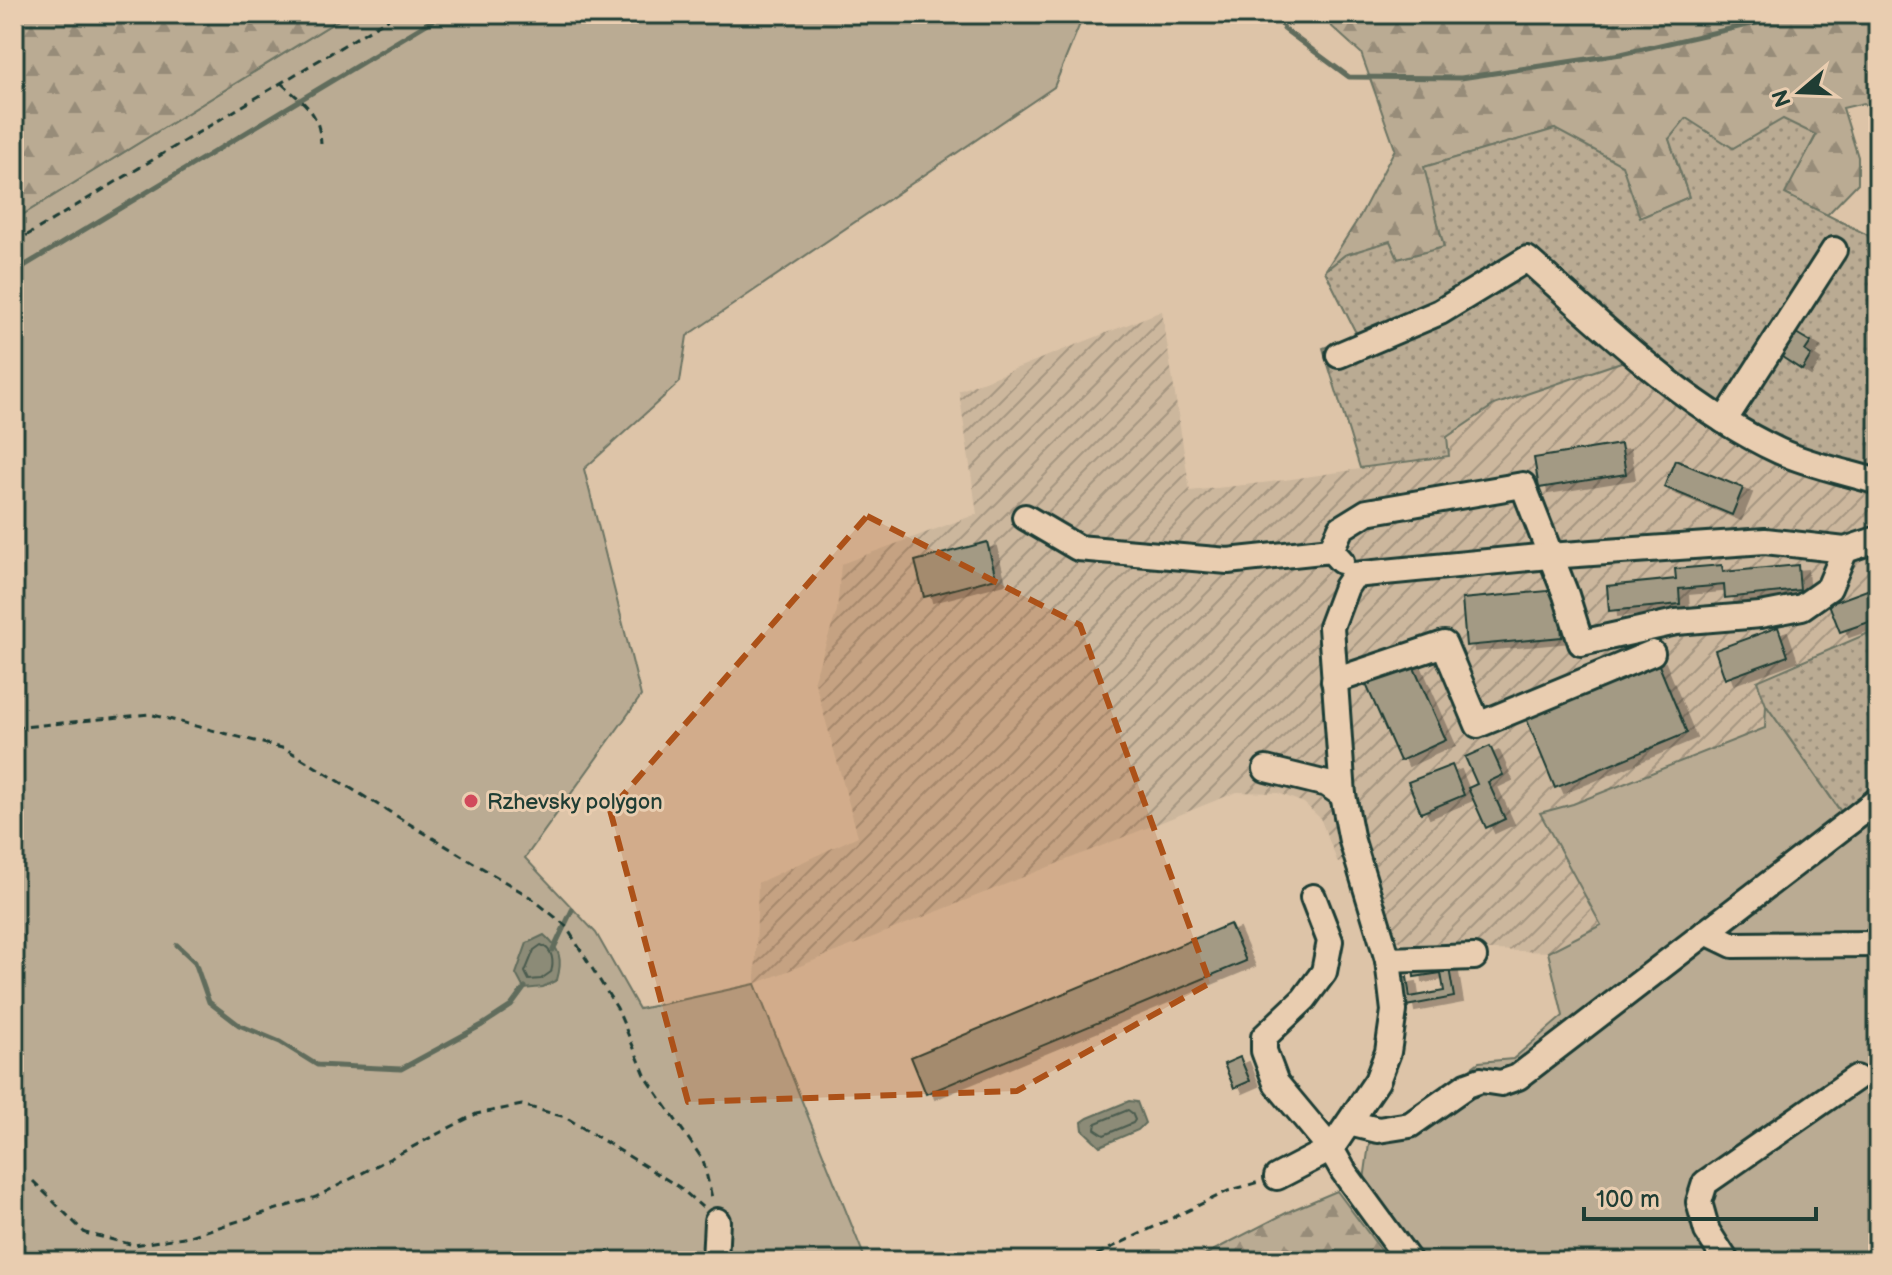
<svg xmlns="http://www.w3.org/2000/svg" width="1892" height="1275" font-family="'Balsamiq Sans',sans-serif">
  <style>
    .industrial { fill: url(#industrial-furrows) }
    .green { fill: #baab93; stroke: #6c7464; stroke-width: 2 }
    .forest { fill: url(#forest-firs); stroke: #6c7464; stroke-width: 2 }
    .garden { fill: url(#garden-dots); stroke: #6c7464; stroke-width: 2 }
    .water { fill: #8c8b77; stroke: #606c5c; stroke-width: 2 }
    .lines { fill: none; stroke-linecap: round; stroke-linejoin: round }
    .shore { stroke: #4b5c4f; stroke-width: 2 }
    .stream { stroke: #606c5c; stroke-width: 5 }
    .building { fill: #a39a84; stroke: #1f3d34; stroke-width: 2; filter: url(#shadow) }
    .minor-casing { stroke: #1f3d34; stroke-width: 30 }
    .path { stroke: #1f3d34; stroke-width: 3; stroke-dasharray: 8 6; stroke-linecap: butt }
    .minor { stroke: #e9cdb0; stroke-width: 24 }
    .marked { fill: #ac5118; fill-opacity: 0.2; stroke: #ac5118; stroke-width: 6; stroke-dasharray: 16 10; stroke-linejoin: round }
    .poi-dot { fill: #d1495b; stroke: #e9cdb0; stroke-width: 3 }
    .labels { text-anchor: middle; stroke-width: 6; stroke-linejoin: round; paint-order: stroke }
    .poi-label { font-size: 22px; fill: #1f3d34; stroke: #e9cdb0; text-anchor: start }
  </style>
  <defs>
    <pattern id="industrial-furrows" width="10" height="10" patternUnits="userSpaceOnUse" patternTransform="scale(2)"><rect width="10" height="10" fill="#ccb79d"/><path d="M-1 1l2-2M0 10L10 0M9 11l2-2" fill="none" stroke="#a59681"/></pattern>
    <pattern id="forest-firs" width="22" height="20" patternUnits="userSpaceOnUse" patternTransform="scale(2)"><rect width="22" height="20" fill="#baab93"/><path d="M5 1l3.5 6h-7zM16 11l3.5 6h-7z" fill="#978c79"/></pattern>
    <pattern id="garden-dots" width="8" height="8" patternUnits="userSpaceOnUse" patternTransform="scale(2)"><rect width="8" height="8" fill="#baab93"/><path d="M2 2h.1M6 6h.1" fill="none" stroke="#978c79" stroke-width="1.8" stroke-linecap="round"/></pattern>
    <filter id="shadow"><feDropShadow dx="9" dy="5" stdDeviation="0" flood-color="#0004"/></filter>
  </defs>
  <rect width="100%" height="100%" fill="#ddc4a8"/>
  <filter id="ink" filterUnits="userSpaceOnUse"><feTurbulence type="fractalNoise" baseFrequency=".0125" numOctaves="2"/><feDisplacementMap in="SourceGraphic" scale="16" xChannelSelector="R" yChannelSelector="G"/><feConvolveMatrix kernelMatrix="1 2 1 2 8 2 1 2 1" color-interpolation-filters="sRGB"/></filter>
  <g filter="url(#ink)">
    <path class="industrial" d="M1162,311L1190,491L1271,482L1449,456L1447,438L1494,405L1624,361L1726,436L1820,476L1878,492V629L1758,680L1766,705L1765,728L1573,804L1540,813L1601,925L1548,952L1412,947L1395,939L1366,856L1338,863L1320,818L1304,803L1278,793L1237,792L755,984L758,883L858,836L814,679L837,611L841,564L977,514L959,391Z"/>
    <g class="green">
      <path d="M348,14H1084L1054,87L687,336L680,382L584,469L641,696L525,858L596,933L639,1009L755,984L866,1261H14V220Z"/>
      <path d="M1766,705L1841,812L1878,786V1261H1423L1364,1180L1369,1144L1479,1062L1513,1059L1563,1016L1548,952L1601,925L1540,813L1573,804L1765,728Z"/>
    </g>
    <g class="forest">
      <path d="M14,14H348L14,220Z"/>
      <path d="M1318,14H1878V119L1864,103L1843,108L1858,157V183L1827,215L1784,194L1816,136L1733,148L1669,139L1689,197L1640,218L1555,129L1425,167L1444,248L1398,259L1390,242L1345,255L1325,271L1360,216L1395,149L1361,53Z"/>
      <path d="M1337,1191L1389,1261H1193L1292,1210Z"/>
    </g>
    <g class="garden">
      <path d="M1686,118L1733,148L1783,119L1816,135L1785,194L1878,240V476L1784,447L1723,414L1639,347L1624,361L1494,405L1447,437L1449,456L1360,468L1323,348L1357,335L1325,271L1345,255L1390,241L1398,259L1444,247L1424,167L1555,129L1622,165L1640,218L1689,197L1669,139Z"/>
      <path d="M1878,629V786L1842,813L1766,705L1757,681Z"/>
    </g>
    <g class="water">
      <path d="M544,935C560,949 563,959 557,980L543,987L524,989L516,974L527,943Z"/>
      <path d="M1129,1101L1137,1102L1145,1123L1138,1130L1100,1146L1083,1130L1082,1122L1088,1118Z"/>
    </g>
    <g class="lines">
      <g class="shore">
        <path d="M541,945C553,949 554,962 551,972L541,979L529,980L525,972L534,950Z"/>
        <path d="M1128,1110L1132,1113L1135,1120L1133,1123L1104,1135L1095,1129L1096,1123Z"/>
      </g>
      <g class="stream">
        <path d="M1277,14L1284,29L1349,77L1461,78L1621,54L1795,14"/>
        <path d="M14,272L443,14"/>
        <path d="M177,945L195,962L209,1002L239,1025L280,1042L317,1065L401,1069L482,1025L511,1006L525,987"/>
        <path d="M553,950L572,910"/>
      </g>
    </g>
    <g class="building">
      <path d="M1796,333L1811,342L1805,351L1811,355L1802,370L1782,357Z"/>
      <path d="M1621,444L1626,474L1539,488L1534,458Z"/>
      <path d="M1675,460L1743,488L1732,515L1664,487Z"/>
      <path d="M987,542L996,578L924,597L915,561Z"/>
      <path d="M1722,565L1723,572L1798,565L1800,590L1725,598L1724,585L1679,589L1680,604L1609,611L1607,586L1676,579L1675,569Z"/>
      <path d="M1878,586V619L1840,632L1829,604Z"/>
      <path d="M1558,590L1562,637L1466,646L1462,599Z"/>
      <path d="M1778,627L1788,656L1725,679L1715,650Z"/>
      <path d="M1656,658L1687,733L1555,788L1524,713Z"/>
      <path d="M1411,661L1446,740L1400,761L1365,682Z"/>
      <path d="M1490,746L1503,775L1488,782L1505,819L1486,828L1468,788L1477,784L1465,757Z"/>
      <path d="M1452,765L1464,795L1421,813L1408,782Z"/>
      <path d="M1230,924L1246,961L926,1094L911,1057Z"/>
      <path d="M1448,962L1454,997L1406,1006L1401,978L1407,977L1410,997L1444,991L1441,973L1414,977L1413,968Z"/>
      <path d="M1240,1057L1250,1081L1234,1088L1224,1064Z"/>
    </g>
    <g class="lines">
      <g class="minor-casing">
        <g id="minor">
          <path d="M1339,355L1440,312L1527,259C1605,328 1683,406 1779,451C1809,465 1846,472 1878,482"/>
          <path d="M1724,421L1834,250"/>
          <path d="M1025,517L1078,548L1228,561L1331,550L1341,561"/>
          <path d="M1331,550L1341,528L1367,512L1523,485L1566,595L1581,643L1676,622L1760,615L1802,607L1829,588L1845,550"/>
          <path d="M1334,681L1444,644L1478,725L1652,653"/>
          <path d="M1266,769L1327,784L1343,795"/>
          <path d="M1313,897L1330,941L1324,972L1304,999L1264,1037V1051L1276,1083L1331,1149L1344,1172L1409,1261"/>
          <path d="M1706,932L1733,945L1878,944"/>
          <path d="M1388,960L1474,957"/>
          <path d="M1349,1123L1378,1130L1410,1125L1467,1085L1481,1080L1501,1083L1518,1077L1878,800"/>
          <path d="M1277,1177L1331,1149L1377,1081L1388,1052L1394,1011L1388,960L1352,841L1343,795L1331,627L1346,587L1354,575L1549,556L1765,541L1845,550L1878,539"/>
          <path d="M715,1261L717,1221"/>
          <path d="M1726,1261L1707,1231L1699,1202L1705,1183L1856,1078"/>
        </g>
      </g>
      <g class="path">
        <path d="M281,83C304,104 319,110 321,144"/>
        <path d="M14,243L396,14"/>
        <path d="M14,728L149,714L286,749L530,897L565,925L617,1008L646,1077L703,1160L713,1202"/>
        <path d="M33,1181L85,1233L134,1245L190,1236L316,1197L476,1114L522,1105L565,1117L679,1187L702,1207"/>
        <path d="M736,1252L752,1261"/>
        <path d="M489,1261L584,1251L693,1261"/>
        <path d="M1084,1261L1228,1191L1259,1182"/>
      </g>
      <use href="#minor" class="minor"/>
    </g>
  </g>
  <path class="marked" d="M867,516L1080,625L1210,983L1017,1091L688,1102L610,810Z"/>
  <circle class="poi-dot" cx="471" cy="801" r="8"/>
  <g class="labels">
    <g class="poi-label">
      <text x="487" y="809">Rzhevsky polygon</text>
    </g>
  </g>
  <rect width="1892" height="1275" fill="none" stroke="#e9cdb0" stroke-width="48"/>
  <rect x="24" y="24" width="1844" height="1227" fill="none" stroke="#1f3d34" stroke-width="3" filter="url(#ink)"/>
  <g transform="translate(1800 92) rotate(251)" stroke="#e9cdb0" stroke-width="6" paint-order="stroke">
  <path d="M0-6L14 30L0 20L-14 30Z" fill="#1f3d34"/>
  <text y="-12" font-size="22" font-weight="bold" text-anchor="middle" fill="#1f3d34">N</text>
  </g>
  <path d="M1584 1207v12h232v-12" fill="none" stroke="#1f3d34" stroke-width="4"/>
  <text x="1596" y="1207" font-size="24" fill="#1f3d34" stroke="#e9cdb0" stroke-width="6" paint-order="stroke">100 m</text>
</svg>
